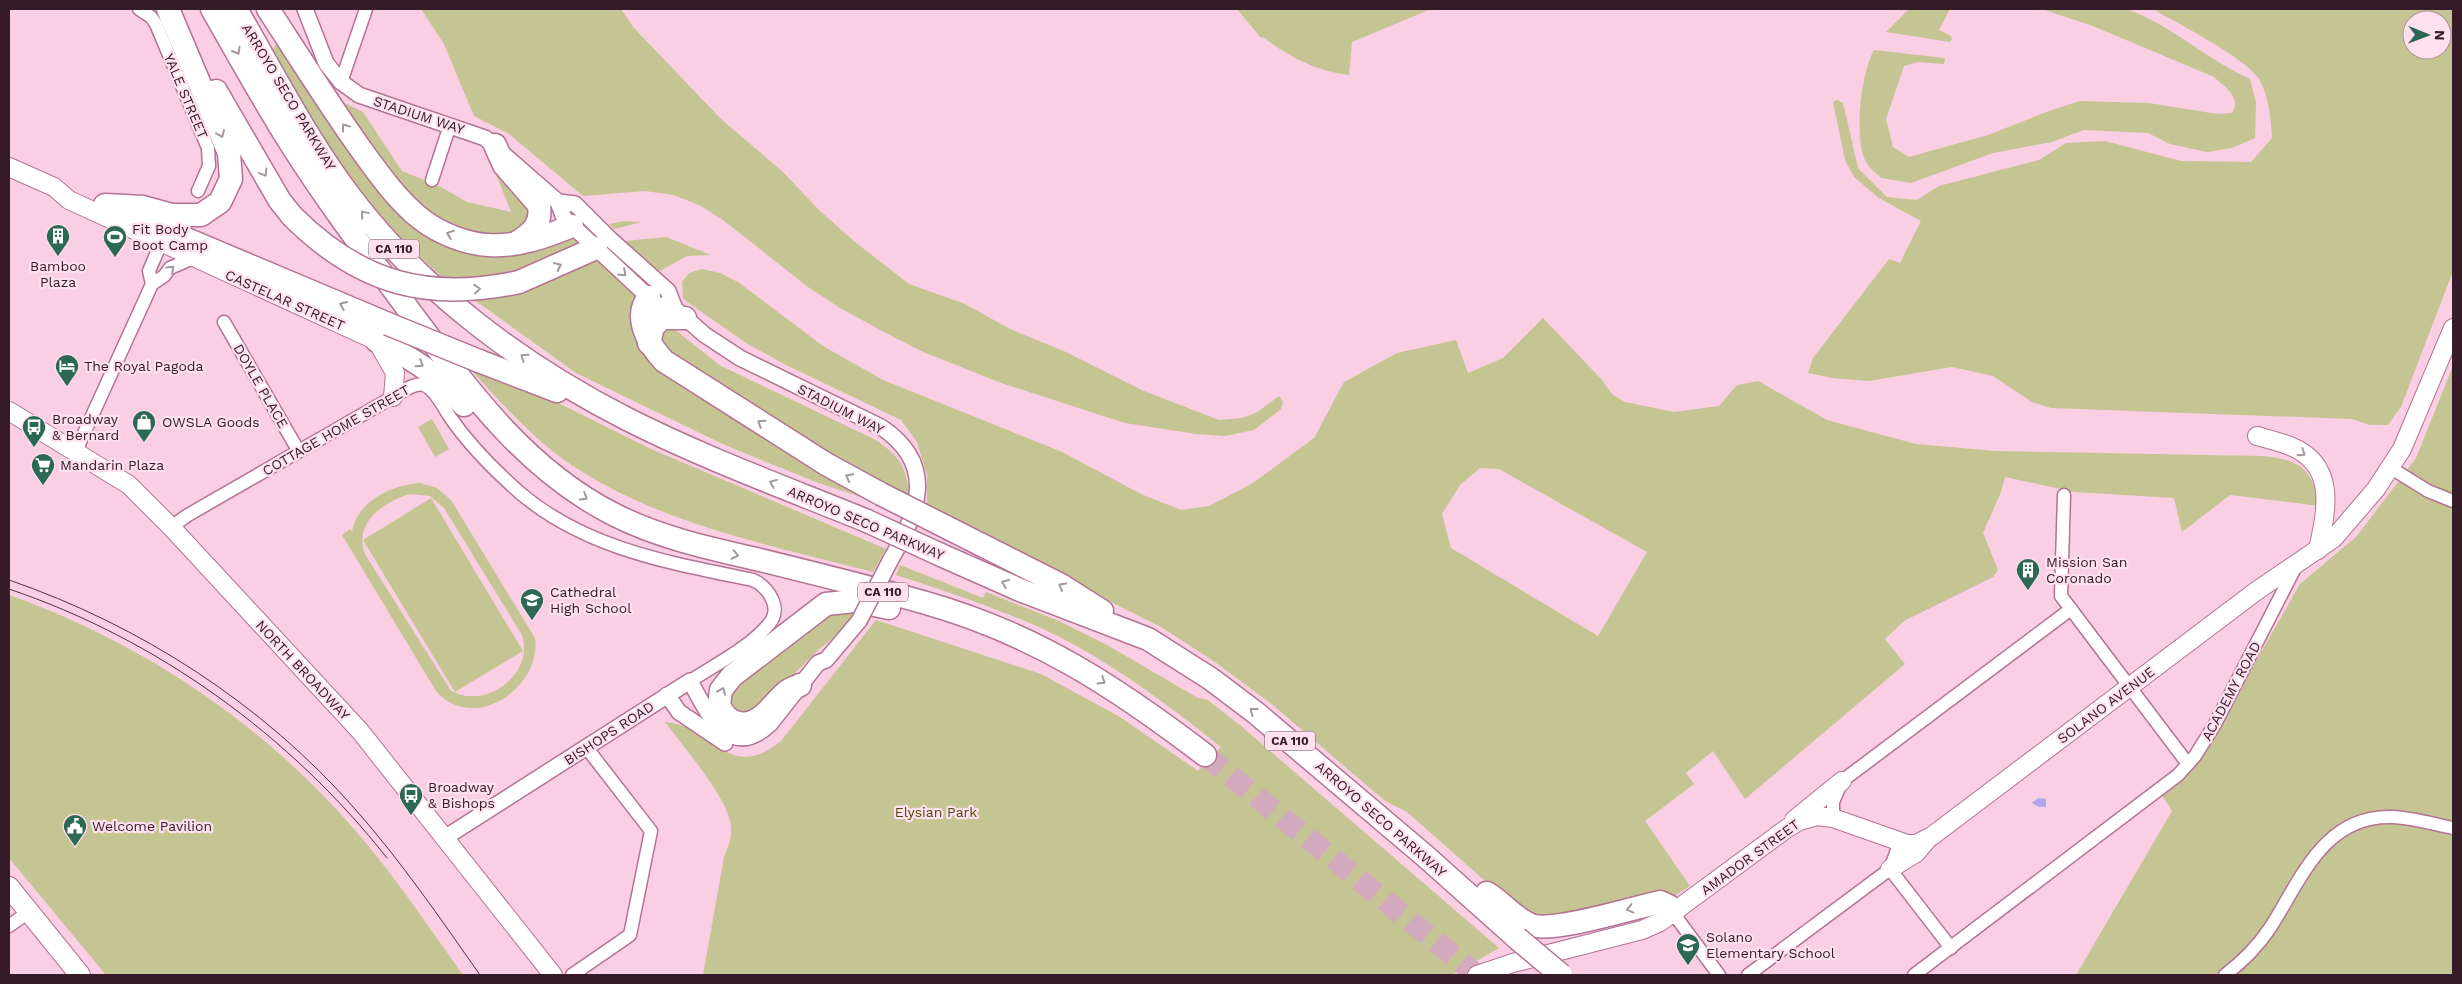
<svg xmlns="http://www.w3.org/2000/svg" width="2462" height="984" font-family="'Work Sans',sans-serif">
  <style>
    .green { fill: #c4c592; fill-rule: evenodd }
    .water { fill: #afa8f1 }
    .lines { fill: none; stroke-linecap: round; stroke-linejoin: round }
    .motorway-tunnel { stroke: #d3aabe; stroke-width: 22; stroke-dasharray: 22 11; stroke-linecap: butt }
    .minor-casing { stroke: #b47394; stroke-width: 15 }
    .tertiary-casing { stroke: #b47394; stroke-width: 18 }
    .secondary-casing { stroke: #b47394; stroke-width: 20 }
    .primary-casing { stroke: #b47394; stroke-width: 22 }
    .motorway-casing { stroke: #b47394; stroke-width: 25 }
    .minor { stroke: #fff; stroke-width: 12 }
    .tertiary { stroke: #fff; stroke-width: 15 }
    .secondary { stroke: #fff; stroke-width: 18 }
    .primary { stroke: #fff; stroke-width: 20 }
    .motorway { stroke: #fff; stroke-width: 22 }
    .tram { stroke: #4f3241; stroke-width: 1 }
    .tertiary-bridge-casing { stroke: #b47394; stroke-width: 18; stroke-linecap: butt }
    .motorway-bridge-casing { stroke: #b47394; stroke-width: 25; stroke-linecap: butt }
    .tertiary-bridge { stroke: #fff; stroke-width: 15 }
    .motorway-bridge { stroke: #fff; stroke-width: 22 }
    .oneway { stroke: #a4989e }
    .labels { text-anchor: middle; stroke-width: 4.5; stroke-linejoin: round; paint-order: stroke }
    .shield { fill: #fee0ee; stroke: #715563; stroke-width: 1 }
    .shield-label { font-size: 12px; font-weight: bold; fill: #351a28 }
    .street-label { font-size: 14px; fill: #351a28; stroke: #fee0ee }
    .poi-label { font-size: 14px; fill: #351a28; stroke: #fee0ee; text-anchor: start }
    .park-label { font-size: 14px; fill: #4b4a0a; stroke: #fee0ee }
  </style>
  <rect width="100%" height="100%" fill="#facee3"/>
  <g class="green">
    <path d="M421,9H621L634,28L721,119L782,171L819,210L855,242L909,284L965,304L1010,329L1066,352L1144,391L1219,420L1242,418L1256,413L1279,396L1283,402L1281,409L1254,430L1225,436L1196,434L1125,423L1001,383L921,351L886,333L840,308L808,287L723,220L701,206L674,195L645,191L583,196L509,134L474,116L444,44Z"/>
    <path d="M1237,9H1431L1352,42L1349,75C1316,71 1289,57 1263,37L1261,38Z"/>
    <path d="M1909,9H1950L1939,30L1951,36L1952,39L1950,42L1886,32Z"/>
    <path d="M2042,9C2059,9 2112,5 2126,9C2172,25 2207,60 2250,79L2256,102L2255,138L2232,148L2207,152L2170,144L2148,133L2084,130L2052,142L1993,153L1911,183L1881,178C1876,173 1868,167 1865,160C1854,136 1861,73 1874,50L1945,58L1944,64L1918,62L1904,66L1886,119L1893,147L1909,157L1988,135L2049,111L2080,101L2149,103L2217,114L2232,113C2242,97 2225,87 2214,77L2093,26Z"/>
    <path d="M2153,9H2453V271L2401,407L2388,425H2370L2352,419L2051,408L2032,402L1993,376L1952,367L1869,381L1832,378L1808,373L1813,358L1889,259L1900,263L1921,221L1879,198L1854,177L1845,160L1833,102L1837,100L1843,103L1858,168L1887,197L1917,200L1939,186L2039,160L2066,143L2105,141L2181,161L2251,162L2272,138C2271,119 2269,96 2259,79C2246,58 2177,23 2153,9ZM2412,20H2442V50H2412Z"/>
    <path d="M280,40L446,243L571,234L579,238L578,248L536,269L507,274L445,280C413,251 383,221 356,187C323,145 298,96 273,49Z"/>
    <path d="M338,100L363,112L402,171L441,187L467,202L511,212L488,154L535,211L523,233C511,234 498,236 485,235C419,232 375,146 338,100Z"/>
    <path d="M624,221L642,222L614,229L609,224Z"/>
    <path d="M666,237L711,255L687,256L658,272L625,241Z"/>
    <path d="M597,259L640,297L641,345L876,502L816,482L727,446L576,373L473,299Z"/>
    <path d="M702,269L720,273L738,282L823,346L883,380L1062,452L1141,494L1181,510L1209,506L1253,483L1314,438L1344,382L1397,353L1456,340L1468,373L1503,358L1543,318L1601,379L1613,395L1625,402L1674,412L1719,406L1737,385L1758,381L1827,420L1916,444L1995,451L2263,456C2301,460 2311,468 2320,506L2230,495L2182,532L2174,498L2075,492L2005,477L2001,492L1983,533L1998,570L1993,577L1904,621L1885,639L1905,664L1745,799L1713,751L1686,773L1694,784L1645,821L1690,886L1673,897L1566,923L1518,910L1407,812L1385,801L1274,706L1215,662L1161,627L1091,592L1081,584L927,504V475L917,442L901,420L784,364L746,343L683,299L682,282L689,273ZM1480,468L1499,469L1647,552L1598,636L1451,548L1442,514L1460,485Z"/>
    <path d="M665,328L674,329L721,366L876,440C903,459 905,466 910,497L883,488L674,358C663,347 657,342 665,328Z"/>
    <path d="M463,361L526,387L651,449L886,549L873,572C770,545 663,525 573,466C531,438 497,398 463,361Z"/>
    <path d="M2453,366V975H2076L2172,811L2161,794L2183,778L2198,763L2300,584L2357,536L2416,458Z"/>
    <path d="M432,419L449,449L435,457L418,427Z"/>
    <path d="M420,483L437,488L451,500L535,638C542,688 473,734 436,691L342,535L350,529L352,532C357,501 392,485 420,483ZM410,494L430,496L444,508L522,635C535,674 486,710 451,691L365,554C353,523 383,502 410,494Z"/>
    <path d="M431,498L523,651L455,692L363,540Z"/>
    <path d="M900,565L983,598L986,592L1059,621L1107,645L1198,698L1208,700L1241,726L1499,948L1452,975H703L724,857C728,847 732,838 731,827C730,800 682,745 665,722C711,724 728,785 781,741L876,620L1041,674L1120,717L1198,771L1221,747C1166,703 1106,658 1041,628C994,607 945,591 896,575Z"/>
    <path d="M9,595C136,640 255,718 345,819C389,867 425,922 463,975H106L9,858Z"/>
    <path d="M856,608L845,628L818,650L751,717H736L728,706L729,694L738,684L831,610Z"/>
  </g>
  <path class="water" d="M2038,798L2046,799V807H2039L2032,803Z"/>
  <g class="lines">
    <path class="motorway-tunnel" d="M1205,755L1477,975"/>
    <g class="minor-casing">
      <g id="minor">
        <path d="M139,9L151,17L156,24L208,148L209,166L198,191"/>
        <path d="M341,82L366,9"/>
        <path d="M432,180L450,125"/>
        <path d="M152,284L149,271L161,243"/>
        <path d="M224,322L298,450"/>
        <path d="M76,451L152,284L164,276L170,268L193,258"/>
        <path d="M2391,468L2428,491L2453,501"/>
        <path d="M2064,495L2061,596L2188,764"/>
        <path d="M171,527L188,515L393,397C402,392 414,382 424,385C435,389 444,408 450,417C470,446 493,469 519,492C585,549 671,563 753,580C768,587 783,608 769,624C750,647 715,665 690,681"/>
        <path d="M1833,818V802L1842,781L2071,609"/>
        <path d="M1890,869L1951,948"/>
        <path d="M1673,913L1719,975"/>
        <path d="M9,926L30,911"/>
        <path d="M572,975L630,935L651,831L586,747"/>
        <path d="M1748,975L1890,869L1900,842"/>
        <path d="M1914,975L2178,775L2195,756L2215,724L2296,566"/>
        <path d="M2225,975C2242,962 2258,946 2270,928C2301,880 2324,814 2393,817C2413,818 2433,824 2453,828"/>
      </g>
    </g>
    <g class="tertiary-casing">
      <g id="tertiary">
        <path d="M305,9L326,63L341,82L359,95L485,138L558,202L564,218L656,304L675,309L705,335L740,358L881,427C938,465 918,512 890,561"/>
        <path d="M558,202L575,204L611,240L668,291L675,309"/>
        <path d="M667,695L679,712L725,743"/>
        <path d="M446,837L690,681C707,712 729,762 770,724L818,663L826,660L859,621"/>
      </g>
    </g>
    <g class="secondary-casing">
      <g id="secondary">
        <path d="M9,167L54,187L69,200L377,341L395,373L393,397"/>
        <path d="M9,411L129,485L171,527L360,731L553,975"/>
        <path d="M2257,436C2268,439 2280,442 2290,446C2338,465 2326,512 2318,550"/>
        <path d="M1794,820L1842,781"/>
        <path d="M1890,869L1916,853L1927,840"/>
        <path d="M1477,975L1513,963L1642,930L1660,922L1786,829L1799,821L1817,816L1833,818L1907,844H1916L1932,836L2255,592L2334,538L2376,489L2402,449L2453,328"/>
      </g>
    </g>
    <g class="primary-casing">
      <path id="primary" d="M9,887L80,975"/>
    </g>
    <g class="motorway-casing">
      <g id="motorway">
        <path d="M212,9C238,54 263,100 291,144C327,201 368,255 408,309C467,388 523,468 613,514C658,537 707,548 756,559C813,573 870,587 926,603C1035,634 1116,687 1205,755"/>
        <path d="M236,9C273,73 307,140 352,199C423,292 523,366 627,419C704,458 786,488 867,521"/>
        <path d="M268,9C298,55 328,103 360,148C378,173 397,200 421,219C439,233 466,244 488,245C518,247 545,237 572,226"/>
        <path d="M216,91L280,201L292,216"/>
        <path d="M495,145L504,165L539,205C542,225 532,233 516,243"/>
        <path d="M105,205L143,207L172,215H201L220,202L231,179L229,153L168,9"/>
        <path d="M134,217L388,324"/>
        <path d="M519,282L596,248"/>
        <path d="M649,297C632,317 650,346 664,361L826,464L881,494"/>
        <path d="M377,341C417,361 434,372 464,405"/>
        <path d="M649,343L653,327L662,318H685"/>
        <path d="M479,361L557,391"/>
        <path d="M952,530L1061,585L1102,611"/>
        <path d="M941,555L1020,590L1148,639L1211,679L1256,713L1424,855L1517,938"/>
        <path d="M800,685C796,687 790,689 786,692C772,704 760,727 739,723C728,721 723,714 719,705L721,690L732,676L826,604L855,601L889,608"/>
        <path d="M1487,893C1502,902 1514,918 1531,925C1553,933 1633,908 1660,902L1669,906L1673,913"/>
      </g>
    </g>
    <use href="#minor" class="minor"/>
    <use href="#tertiary" class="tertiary"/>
    <use href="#secondary" class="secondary"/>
    <use href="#primary" class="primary"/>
    <use href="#motorway" class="motorway"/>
    <g class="tram">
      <path d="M9,580C140,625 263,704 355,809C401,861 440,918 480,975"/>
      <path d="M9,589C157,639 290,735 387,858"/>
    </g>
    <g class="tertiary-bridge-casing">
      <path id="tertiary-bridge" d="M859,621L890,561"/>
    </g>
    <g class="motorway-bridge-casing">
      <g id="motorway-bridge">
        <path d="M292,216C359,283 427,302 519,282"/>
        <path d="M388,324L479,361"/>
        <path d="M881,494L952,530"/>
        <path d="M867,521L941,555"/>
        <path d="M1517,938L1561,975"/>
      </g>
    </g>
    <use href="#tertiary-bridge" class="tertiary-bridge"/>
    <use href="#motorway-bridge" class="motorway-bridge"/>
  </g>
  <defs><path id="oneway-chevron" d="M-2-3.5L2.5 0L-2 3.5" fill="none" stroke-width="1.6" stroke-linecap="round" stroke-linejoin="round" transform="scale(1.25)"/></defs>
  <g class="oneway">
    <use href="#oneway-chevron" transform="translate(237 51) rotate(60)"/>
    <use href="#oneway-chevron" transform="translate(345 127) rotate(-126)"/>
    <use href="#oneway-chevron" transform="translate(221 134) rotate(67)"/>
    <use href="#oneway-chevron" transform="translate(264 173) rotate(59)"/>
    <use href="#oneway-chevron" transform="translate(364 214) rotate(-130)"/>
    <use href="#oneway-chevron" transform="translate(450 234) rotate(-159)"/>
    <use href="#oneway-chevron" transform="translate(558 266) rotate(-25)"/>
    <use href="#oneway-chevron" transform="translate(171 269) rotate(-43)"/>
    <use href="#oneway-chevron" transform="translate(623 273) rotate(43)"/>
    <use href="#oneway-chevron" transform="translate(477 289) rotate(-4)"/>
    <use href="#oneway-chevron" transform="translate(343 305) rotate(-157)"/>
    <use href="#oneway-chevron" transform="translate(524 357) rotate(-145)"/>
    <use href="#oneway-chevron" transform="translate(420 364) rotate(33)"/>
    <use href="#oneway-chevron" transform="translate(761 423) rotate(-147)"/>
    <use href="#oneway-chevron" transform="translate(2302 453) rotate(35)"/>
    <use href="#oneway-chevron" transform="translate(849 477) rotate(-152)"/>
    <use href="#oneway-chevron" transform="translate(773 483) rotate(-158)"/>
    <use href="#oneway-chevron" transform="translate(584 497) rotate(32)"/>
    <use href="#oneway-chevron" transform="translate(735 555) rotate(12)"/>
    <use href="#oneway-chevron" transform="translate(1005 583) rotate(-157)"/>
    <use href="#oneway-chevron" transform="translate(1062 586) rotate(-150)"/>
    <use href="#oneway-chevron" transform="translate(1102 681) rotate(32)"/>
    <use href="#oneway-chevron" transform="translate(722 691) rotate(-67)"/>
    <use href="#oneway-chevron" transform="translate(1253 711) rotate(-143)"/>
    <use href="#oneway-chevron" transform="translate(1630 909) rotate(167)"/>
  </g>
  <defs>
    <g id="building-pin" transform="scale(1.25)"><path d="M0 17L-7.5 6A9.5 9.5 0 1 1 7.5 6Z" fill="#2c6955" stroke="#fee0ee"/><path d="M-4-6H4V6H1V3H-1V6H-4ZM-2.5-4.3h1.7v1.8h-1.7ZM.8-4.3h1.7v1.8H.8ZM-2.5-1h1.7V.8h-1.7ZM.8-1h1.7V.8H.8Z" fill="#fff"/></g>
    <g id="stadium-pin" transform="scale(1.25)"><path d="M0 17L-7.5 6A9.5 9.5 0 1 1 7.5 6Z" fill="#2c6955" stroke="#fee0ee"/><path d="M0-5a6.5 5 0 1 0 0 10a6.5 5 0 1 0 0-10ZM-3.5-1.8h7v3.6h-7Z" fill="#fff"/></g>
    <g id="hotel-pin" transform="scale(1.25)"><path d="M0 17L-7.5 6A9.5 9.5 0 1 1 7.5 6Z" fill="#2c6955" stroke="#fee0ee"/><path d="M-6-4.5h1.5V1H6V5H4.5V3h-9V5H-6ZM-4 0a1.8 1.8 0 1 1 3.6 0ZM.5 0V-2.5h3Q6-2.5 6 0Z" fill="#fff"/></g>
    <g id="shop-pin" transform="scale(1.25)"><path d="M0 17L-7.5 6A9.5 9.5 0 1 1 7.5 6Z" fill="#2c6955" stroke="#fee0ee"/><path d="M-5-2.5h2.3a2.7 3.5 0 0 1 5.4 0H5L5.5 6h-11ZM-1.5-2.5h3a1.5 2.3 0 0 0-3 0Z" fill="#fff"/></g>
    <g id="bus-pin" transform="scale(1.25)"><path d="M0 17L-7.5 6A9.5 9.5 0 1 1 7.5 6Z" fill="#2c6955" stroke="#fee0ee"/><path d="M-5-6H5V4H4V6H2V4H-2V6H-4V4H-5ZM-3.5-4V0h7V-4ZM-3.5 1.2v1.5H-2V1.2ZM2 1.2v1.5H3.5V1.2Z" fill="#fff"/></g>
    <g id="supermarket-pin" transform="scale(1.25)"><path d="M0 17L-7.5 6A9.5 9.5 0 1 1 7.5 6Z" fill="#2c6955" stroke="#fee0ee"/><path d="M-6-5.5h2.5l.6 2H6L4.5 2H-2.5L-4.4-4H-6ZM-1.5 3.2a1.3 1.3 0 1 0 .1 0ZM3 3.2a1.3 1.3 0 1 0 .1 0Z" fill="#fff"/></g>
    <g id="school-pin" transform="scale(1.25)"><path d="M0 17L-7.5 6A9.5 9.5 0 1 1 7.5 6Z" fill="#2c6955" stroke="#fee0ee"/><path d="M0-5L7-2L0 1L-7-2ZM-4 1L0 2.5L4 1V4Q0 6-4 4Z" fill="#fff"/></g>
    <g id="civic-pin" transform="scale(1.25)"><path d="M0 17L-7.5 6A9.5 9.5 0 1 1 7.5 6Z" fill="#2c6955" stroke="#fee0ee"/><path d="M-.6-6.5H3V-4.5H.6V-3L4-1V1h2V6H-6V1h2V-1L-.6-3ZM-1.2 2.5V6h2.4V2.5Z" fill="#fff"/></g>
  </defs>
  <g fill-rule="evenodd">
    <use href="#building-pin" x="58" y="236"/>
    <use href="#stadium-pin" x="115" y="237"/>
    <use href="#hotel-pin" x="67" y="366"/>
    <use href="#shop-pin" x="144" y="422"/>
    <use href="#bus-pin" x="34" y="427"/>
    <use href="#supermarket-pin" x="43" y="465"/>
    <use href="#building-pin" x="2028" y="570"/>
    <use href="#school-pin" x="532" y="600"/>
    <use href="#bus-pin" x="411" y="795"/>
    <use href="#civic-pin" x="75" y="826"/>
    <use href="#school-pin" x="1688" y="945"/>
  </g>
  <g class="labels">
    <g class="shield">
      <rect x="369" y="239.5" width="50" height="19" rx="4"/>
      <rect x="858" y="582.5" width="50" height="19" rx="4"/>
      <rect x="1265" y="731.5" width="50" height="19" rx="4"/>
    </g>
    <g class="shield-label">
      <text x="394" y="253">CA 110</text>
      <text x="883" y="596">CA 110</text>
      <text x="1290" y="745">CA 110</text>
    </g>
    <g class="street-label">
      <text transform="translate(186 96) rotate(67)" y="5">YALE STREET</text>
      <text transform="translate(289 97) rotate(59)" y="5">ARROYO SECO PARKWAY</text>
      <text transform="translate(419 115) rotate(18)" y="5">STADIUM WAY</text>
      <text transform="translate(285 300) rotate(24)" y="5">CASTELAR STREET</text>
      <text transform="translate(261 386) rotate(60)" y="5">DOYLE PLACE</text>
      <text transform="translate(841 409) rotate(27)" y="5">STADIUM WAY</text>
      <text transform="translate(336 430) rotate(-30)" y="5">COTTAGE HOME STREET</text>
      <text transform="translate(866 523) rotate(23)" y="5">ARROYO SECO PARKWAY</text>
      <text transform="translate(303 670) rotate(47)" y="5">NORTH BROADWAY</text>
      <text transform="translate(2231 691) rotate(-62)" y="5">ACADEMY ROAD</text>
      <text transform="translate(2106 705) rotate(-37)" y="5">SOLANO AVENUE</text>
      <text transform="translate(609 733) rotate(-33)" y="5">BISHOPS ROAD</text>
      <text transform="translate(1381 819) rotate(41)" y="5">ARROYO SECO PARKWAY</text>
      <text transform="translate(1750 857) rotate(-36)" y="5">AMADOR STREET</text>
    </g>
    <g class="poi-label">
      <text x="132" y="234">Fit Body<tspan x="132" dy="16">Boot Camp</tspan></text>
      <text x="58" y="271" text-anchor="middle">Bamboo<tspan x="58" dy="16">Plaza</tspan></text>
      <text x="84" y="371">The Royal Pagoda</text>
      <text x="52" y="424">Broadway<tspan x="52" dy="16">&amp; Bernard</tspan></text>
      <text x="162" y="427">OWSLA Goods</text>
      <text x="60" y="470">Mandarin Plaza</text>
      <text x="2046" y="567">Mission San<tspan x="2046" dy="16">Coronado</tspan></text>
      <text x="550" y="597">Cathedral<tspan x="550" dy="16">High School</tspan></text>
      <text x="428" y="792">Broadway<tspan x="428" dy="16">&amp; Bishops</tspan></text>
      <text x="92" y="831">Welcome Pavilion</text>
      <text x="1706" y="942">Solano<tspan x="1706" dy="16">Elementary School</tspan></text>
    </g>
    <g class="park-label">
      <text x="936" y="817">Elysian Park</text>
    </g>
  </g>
  <rect width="2462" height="984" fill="none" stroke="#351a28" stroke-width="20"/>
  <g transform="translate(2427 35) rotate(91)"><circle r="24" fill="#fee0ee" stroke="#ae919f"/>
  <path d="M0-4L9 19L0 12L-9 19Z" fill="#2c6955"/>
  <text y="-8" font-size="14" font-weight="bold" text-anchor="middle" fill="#351a28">N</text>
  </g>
</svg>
